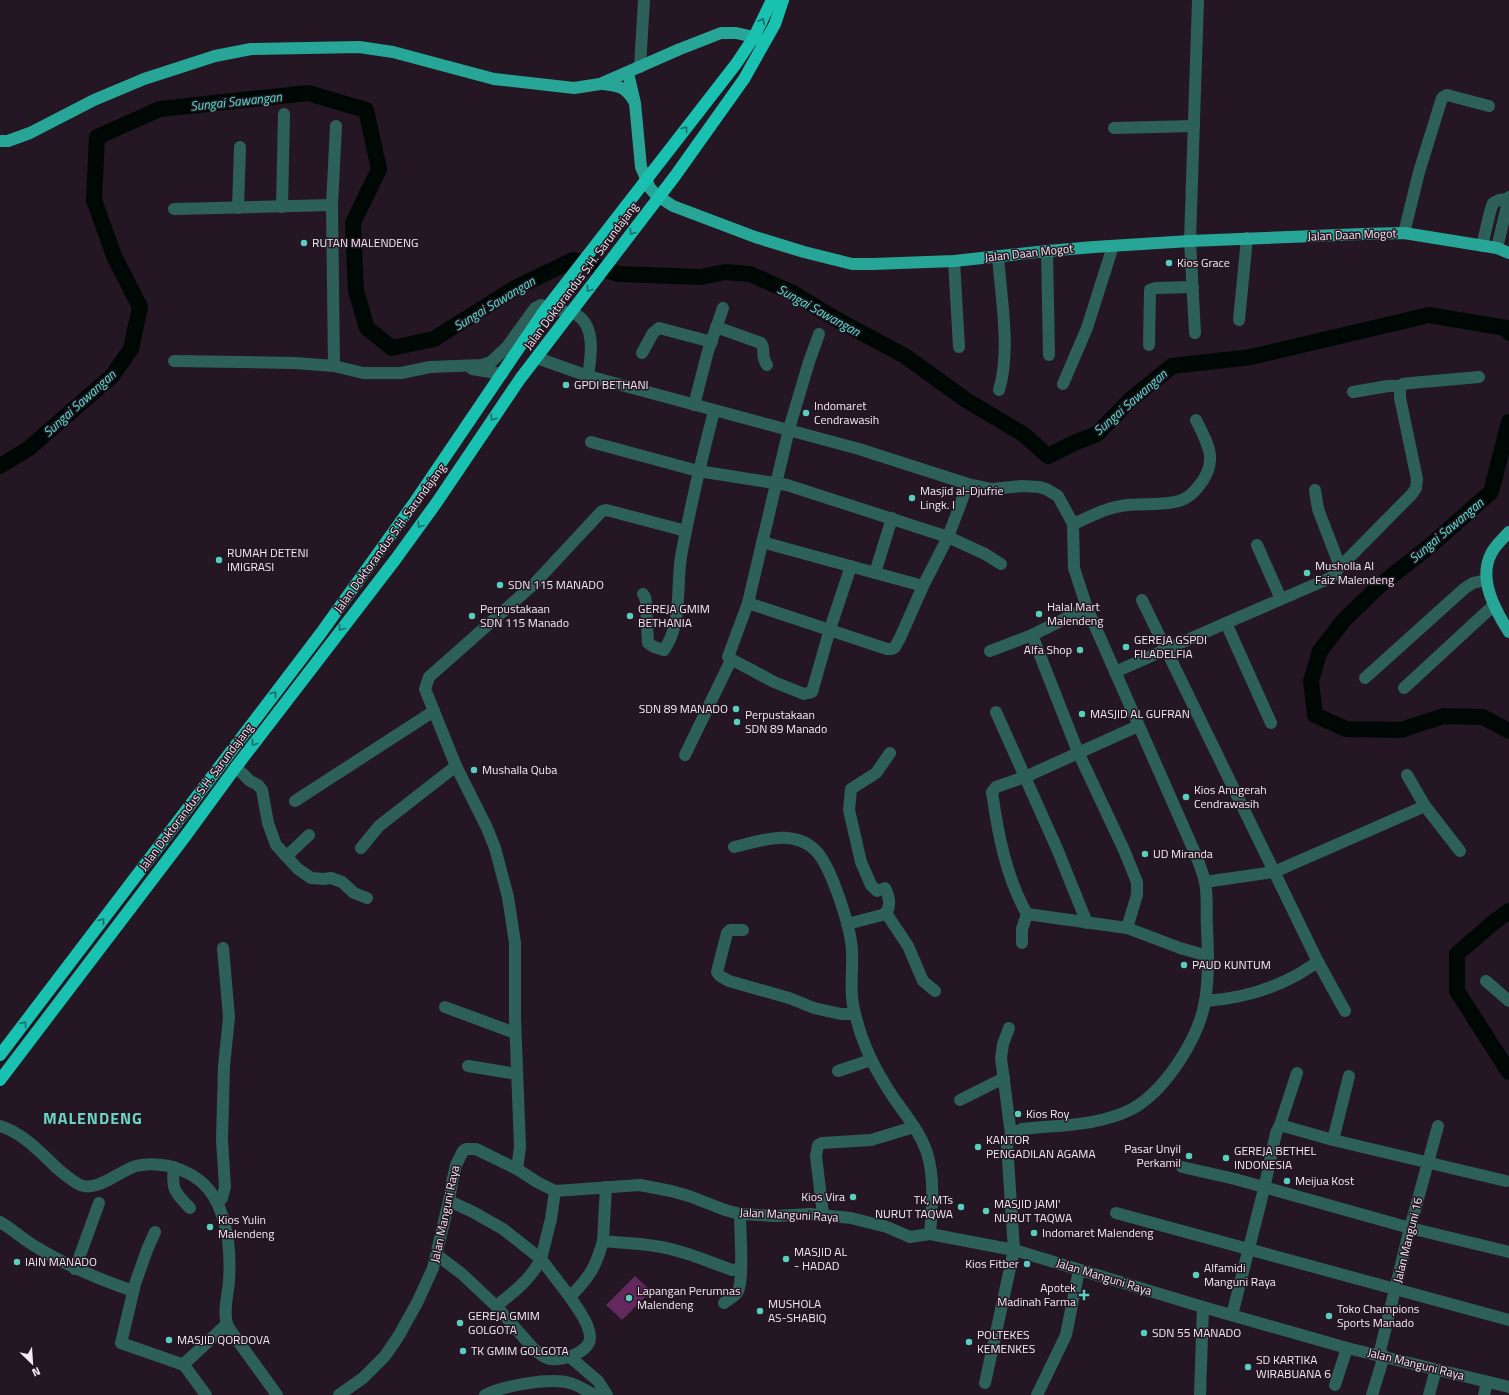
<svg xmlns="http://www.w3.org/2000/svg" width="1509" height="1395" font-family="'Titillium Web',sans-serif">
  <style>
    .green { fill: #63295d }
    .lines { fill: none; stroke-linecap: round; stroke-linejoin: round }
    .river { stroke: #000806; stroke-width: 16 }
    .minor { stroke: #2d6059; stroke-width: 12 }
    .major { stroke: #27a698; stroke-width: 12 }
    .highway { stroke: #19c2b0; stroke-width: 12 }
    .oneway { stroke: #1e6c69 }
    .poi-dot { fill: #59cebe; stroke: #241622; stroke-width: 1.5 }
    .labels { text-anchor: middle; stroke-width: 3; stroke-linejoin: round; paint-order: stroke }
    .street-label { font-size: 12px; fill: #f4eaf2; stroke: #241622 }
    .poi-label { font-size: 12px; fill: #f4eaf2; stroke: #241622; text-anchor: start }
    .water-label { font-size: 13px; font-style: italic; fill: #54e4d2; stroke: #241622 }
    .district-label { font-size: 16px; font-weight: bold; letter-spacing: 1px; fill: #6bd4c5; stroke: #241622 }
  </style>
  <rect width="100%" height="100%" fill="#241622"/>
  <path class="green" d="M635,1276L651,1291L622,1320L606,1305Z"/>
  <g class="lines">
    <g class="river">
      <path d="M1509,422L1491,492L1431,545L1379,586L1344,620L1320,651L1311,681L1315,715L1346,729L1401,730L1444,716L1483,717L1509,731"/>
      <path d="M0,466L28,449L112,376L131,349L140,307L114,256L94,200L97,137L160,109L308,93L366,110L379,169L353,223L356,291L367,328L392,348L434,339L515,288L573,260L619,274L701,277L725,272L750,274L793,293L834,318L905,356L966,400L1023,434L1048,456L1074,443L1097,434L1130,400L1172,366L1251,357L1429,315L1506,328L1509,333"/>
      <path d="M1509,911L1494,922L1457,954V991L1509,1072"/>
    </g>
    <g class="minor">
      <path d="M640,67L644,0"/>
      <path d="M1114,128L1194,126"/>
      <path d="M332,205L336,126"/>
      <path d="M282,207L284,114"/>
      <path d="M238,208L240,147"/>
      <path d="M174,209L332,205L334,366"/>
      <path d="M1404,233L1419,172L1442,98L1447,95L1489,106"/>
      <path d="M1482,246L1490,212L1493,203L1499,200L1508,199"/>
      <path d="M1497,248L1509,197"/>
      <path d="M1047,251L1049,355"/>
      <path d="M998,256C1001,298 1011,351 999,390"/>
      <path d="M954,261L959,347"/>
      <path d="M1239,320L1247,238"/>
      <path d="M716,327L761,343C766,350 760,356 767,365"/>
      <path d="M1195,333L1190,241L1198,0"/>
      <path d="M819,334L809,362L789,429L748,603L728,657L729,658L774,682L804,694L812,692L830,629L851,566"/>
      <path d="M1149,345L1150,290L1156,288L1193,287"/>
      <path d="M642,353L653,333L659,328L712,342"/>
      <path d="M537,358L588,376L859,449L968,484L992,489L1022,486L1039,487L1046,489L1058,496L1073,524L1074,568L1087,608L1195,853C1199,863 1203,873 1205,882C1208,897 1206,913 1207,928C1208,952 1209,977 1205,1001C1199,1038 1165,1091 1132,1109C1099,1126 1059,1125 1022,1129C1013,1133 1009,1136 1007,1145L1014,1250L985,1383"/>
      <path d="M174,361L295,363L334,366L363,373H401L430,367L482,365L491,362L507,347L535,308L541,305L577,315C596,327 591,357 588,376"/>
      <path d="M472,369L502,374"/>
      <path d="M1063,384L1087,328L1113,246"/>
      <path d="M1353,392L1388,386H1400"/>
      <path d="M694,405L708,351L723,308"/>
      <path d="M591,442L698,471L787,485L948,537L985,554L1001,564"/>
      <path d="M1073,524C1088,518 1104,508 1121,506C1139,503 1162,506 1179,501C1188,498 1192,494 1198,487C1219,462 1209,446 1196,420"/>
      <path d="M762,542L923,586"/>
      <path d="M1257,545L1281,599"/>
      <path d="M1338,569L1412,494L1416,488L1417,479L1400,398V386L1403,384L1411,383L1479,377"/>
      <path d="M875,573L892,518"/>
      <path d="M643,594L645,597L646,602L648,643L654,647L664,650C684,621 675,584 682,551C691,504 702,457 714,411"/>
      <path d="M1142,600L1318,962C1311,966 1304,971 1297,975C1268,991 1238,999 1205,1001"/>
      <path d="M748,603L887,649H892L895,647L900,638L923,586L948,537L968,484"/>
      <path d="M1087,608L1032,635L1078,752L1124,850L1137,882V895L1127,928"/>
      <path d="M1226,623L1271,723"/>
      <path d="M990,651L1032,635"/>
      <path d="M1115,672L1226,623L1330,578L1336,573L1339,564L1318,509L1315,490"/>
      <path d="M1365,678L1465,588L1473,583L1486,580"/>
      <path d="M1404,688L1494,605"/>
      <path d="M996,712L1058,851L1087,923"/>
      <path d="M685,755L731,660"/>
      <path d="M236,767L250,781L258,785L262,790L268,823L276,845L298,869L311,878L324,879L331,878L342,882L354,893L367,898"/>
      <path d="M1407,775L1425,806L1460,851"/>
      <path d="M295,801L434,711"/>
      <path d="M734,847C760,841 793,828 815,850C831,865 851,928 852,951C853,972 849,994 855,1014C861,1039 872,1064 886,1086C899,1108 919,1128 927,1153C935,1178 932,1208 930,1234"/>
      <path d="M361,848L379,826L456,766"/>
      <path d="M285,855L291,852L309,835"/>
      <path d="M1205,882L1274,872L1425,806"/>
      <path d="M886,913L908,946L923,981L935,991"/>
      <path d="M1027,914C1006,877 998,834 992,792L996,787L1025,777L1138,726"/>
      <path d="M1027,914L1127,928L1180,948L1208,956"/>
      <path d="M847,924L882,915C893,910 889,896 885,888L877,891L871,885L861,862L849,810L851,789L876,773L890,753"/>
      <path d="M743,930H730L727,933L717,972L720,976L729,981L789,998L814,1008L841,1014H854"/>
      <path d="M1022,943V929L1027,914"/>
      <path d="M1318,962L1345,1011"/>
      <path d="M1486,981L1509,1001"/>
      <path d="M445,1007L515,1033"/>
      <path d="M1009,1028L1003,1044L1001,1058L1011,1135"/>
      <path d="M468,1066L517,1074"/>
      <path d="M838,1071L871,1060"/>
      <path d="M960,1100L1004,1078"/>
      <path d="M1280,1125L1333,1140L1506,1181"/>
      <path d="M0,1126C23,1133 41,1153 58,1169C65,1175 72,1181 80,1185C98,1192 119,1171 136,1166C148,1163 158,1164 169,1166C204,1175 219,1196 226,1230C230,1247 230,1264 229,1281C228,1294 223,1311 227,1324C228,1327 231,1331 233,1334L277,1395"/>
      <path d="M1333,1140L1349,1076"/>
      <path d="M174,1167C171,1189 175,1193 190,1208"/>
      <path d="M1182,1167L1235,1179L1410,1228L1509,1252"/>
      <path d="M517,1169L520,1147L515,1018V943L508,897L495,848L487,828L456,766L425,689L429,677L534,584L602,511L606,510L614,512L686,531"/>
      <path d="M606,1187L603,1241C621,1243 638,1243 655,1246C682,1250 707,1261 732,1270L741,1269"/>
      <path d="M555,1191L551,1219L541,1259L570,1297C590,1276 595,1269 603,1241"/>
      <path d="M218,1203L222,1198L225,1187L222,1140L224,1066L229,1017L223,948"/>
      <path d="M1116,1213L1509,1320"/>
      <path d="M823,1215L816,1156L818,1145L822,1143L871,1140L914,1127"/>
      <path d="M0,1222C12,1229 22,1238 33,1245C65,1265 98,1279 133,1291"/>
      <path d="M155,1232L147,1250L135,1284L121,1343L184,1365"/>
      <path d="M437,1255L462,1274L496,1306C513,1293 531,1279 541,1259L503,1229L473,1212L449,1201"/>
      <path d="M75,1269L99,1203"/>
      <path d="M724,1303C729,1299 736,1296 738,1291C744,1279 740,1230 740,1214"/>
      <path d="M496,1306L532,1347C536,1351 541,1356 547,1358C558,1363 590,1353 590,1338C590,1324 577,1308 570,1297"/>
      <path d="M1232,1315L1264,1189L1276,1133L1280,1125L1297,1073"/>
      <path d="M1379,1355L1410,1228L1438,1126"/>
      <path d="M570,1357L598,1381L607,1395"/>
      <path d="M1335,1385L1347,1348"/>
      <path d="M206,1395L184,1365L185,1363L227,1324"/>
      <path d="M339,1395L363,1378L385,1356L398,1337L417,1303L433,1268L449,1201L452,1182L456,1165L463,1151L466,1149H476L517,1169L537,1182L555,1191L640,1185L671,1191L689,1196L725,1210L740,1214L776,1216L810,1214L851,1218L887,1227L910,1237L930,1234L1014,1250L1203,1307L1347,1348L1509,1387"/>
      <path d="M485,1395C503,1386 550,1377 570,1383C578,1385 586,1391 595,1395"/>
      <path d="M1037,1395L1066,1335L1079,1270"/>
      <path d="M1200,1395L1203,1307"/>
      <path d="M1372,1395L1384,1356"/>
      <path d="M1429,1395L1436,1369"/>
      <path d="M1484,1395L1487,1382"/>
    </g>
    <g class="major">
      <path d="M628,73L635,103L641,167L650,188L656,195L673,206L755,237L804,252L852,264H873L954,261L1047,251L1094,247L1190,241L1363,234L1404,233L1497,248L1509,253"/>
      <path d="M603,84C620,86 625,87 634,101"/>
      <path d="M0,141H8L30,133L94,100L144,79L215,56L251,49L359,47L393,52L494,79L574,88L600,84L680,49L721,33H736L754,37L763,41"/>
      <path d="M1509,532C1503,539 1495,545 1491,554C1478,579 1495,610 1509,632"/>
    </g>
    <g class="highway">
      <path d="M0,1055L321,633L414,503L542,314L736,64L754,37L772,0"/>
      <path d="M0,1080L184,838L236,767L395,560L437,502L520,379L675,176L744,79L775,24L783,0"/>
    </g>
  </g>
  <defs><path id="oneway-chevron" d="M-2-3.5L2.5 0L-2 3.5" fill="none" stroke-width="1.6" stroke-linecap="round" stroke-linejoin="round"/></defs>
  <g class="oneway">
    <use href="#oneway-chevron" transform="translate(762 21) rotate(-63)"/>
    <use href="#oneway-chevron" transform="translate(685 129) rotate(-52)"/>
    <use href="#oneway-chevron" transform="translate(632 232) rotate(127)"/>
    <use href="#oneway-chevron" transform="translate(589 289) rotate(127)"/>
    <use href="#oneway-chevron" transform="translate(493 418) rotate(124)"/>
    <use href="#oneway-chevron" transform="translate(420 525) rotate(126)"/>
    <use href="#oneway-chevron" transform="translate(341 628) rotate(128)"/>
    <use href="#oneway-chevron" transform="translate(274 694) rotate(-52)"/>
    <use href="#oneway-chevron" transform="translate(254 743) rotate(127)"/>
    <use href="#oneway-chevron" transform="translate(102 921) rotate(-53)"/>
    <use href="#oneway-chevron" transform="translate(24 1024) rotate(-53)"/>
  </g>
  <g class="poi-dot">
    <circle cx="304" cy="243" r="4"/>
    <circle cx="1169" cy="263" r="4"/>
    <circle cx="566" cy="385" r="4"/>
    <circle cx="806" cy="413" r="4"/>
    <circle cx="912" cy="498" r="4"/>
    <circle cx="219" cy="560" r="4"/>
    <circle cx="1307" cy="573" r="4"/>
    <circle cx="500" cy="585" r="4"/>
    <circle cx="1039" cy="614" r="4"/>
    <circle cx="472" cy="616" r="4"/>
    <circle cx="630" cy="616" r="4"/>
    <circle cx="1126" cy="647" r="4"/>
    <circle cx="1080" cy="650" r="4"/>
    <circle cx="736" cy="709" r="4"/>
    <circle cx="1082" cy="714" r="4"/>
    <circle cx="737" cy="722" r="4"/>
    <circle cx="474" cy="770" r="4"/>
    <circle cx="1186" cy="797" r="4"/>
    <circle cx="1145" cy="854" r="4"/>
    <circle cx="1184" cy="965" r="4"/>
    <circle cx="1018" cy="1114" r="4"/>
    <circle cx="978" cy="1147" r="4"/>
    <circle cx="1189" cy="1156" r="4"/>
    <circle cx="1226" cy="1158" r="4"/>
    <circle cx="1287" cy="1181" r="4"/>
    <circle cx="853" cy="1197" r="4"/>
    <circle cx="961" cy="1207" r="4"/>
    <circle cx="986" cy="1211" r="4"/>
    <circle cx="210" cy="1227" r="4"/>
    <circle cx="1034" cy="1233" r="4"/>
    <circle cx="786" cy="1259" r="4"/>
    <circle cx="17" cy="1262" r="4"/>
    <circle cx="1027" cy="1264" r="4"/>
    <circle cx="1196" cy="1275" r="4"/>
    <path d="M1082 1289h4v4h4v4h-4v4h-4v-4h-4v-4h4z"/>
    <circle cx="629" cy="1298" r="4"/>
    <circle cx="760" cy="1311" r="4"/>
    <circle cx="1329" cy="1316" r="4"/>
    <circle cx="460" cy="1323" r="4"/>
    <circle cx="1144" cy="1333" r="4"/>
    <circle cx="169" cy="1340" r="4"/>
    <circle cx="969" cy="1342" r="4"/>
    <circle cx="463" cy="1351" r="4"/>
    <circle cx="1248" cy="1367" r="4"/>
  </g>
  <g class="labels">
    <g class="street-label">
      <text transform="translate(1352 235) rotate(-2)" y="4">Jalan Daan Mogot</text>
      <text transform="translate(1029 253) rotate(-6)" y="4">Jalan Daan Mogot</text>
      <text transform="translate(581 276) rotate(-53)" y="4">Jalan Doktorandus S.H. Sarundajang</text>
      <text transform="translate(390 538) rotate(-54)" y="4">Jalan Doktorandus S.H. Sarundajang</text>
      <text transform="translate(196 797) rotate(-53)" y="4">Jalan Doktorandus S.H. Sarundajang</text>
      <text transform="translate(445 1214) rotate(-78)" y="4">Jalan Manguni Raya</text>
      <text transform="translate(789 1215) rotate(3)" y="4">Jalan Manguni Raya</text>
      <text transform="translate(1408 1240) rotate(-76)" y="4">Jalan Manguni 16</text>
      <text transform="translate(1104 1277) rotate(17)" y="4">Jalan Manguni Raya</text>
      <text transform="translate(1416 1364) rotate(14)" y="4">Jalan Manguni Raya</text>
    </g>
    <g class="poi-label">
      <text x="312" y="247">RUTAN MALENDENG</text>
      <text x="1177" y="267">Kios Grace</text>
      <text x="574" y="389">GPDI BETHANI</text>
      <text x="814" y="410">Indomaret<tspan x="814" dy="14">Cendrawasih</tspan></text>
      <text x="920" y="495">Masjid al-Djufrie<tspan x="920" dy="14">Lingk. I</tspan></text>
      <text x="227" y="557">RUMAH DETENI<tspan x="227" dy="14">IMIGRASI</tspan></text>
      <text x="1315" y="570">Musholla Al<tspan x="1315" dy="14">Faiz Malendeng</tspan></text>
      <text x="508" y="589">SDN 115 MANADO</text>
      <text x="1047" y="611">Halal Mart<tspan x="1047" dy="14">Malendeng</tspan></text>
      <text x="480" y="613">Perpustakaan<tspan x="480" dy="14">SDN 115 Manado</tspan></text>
      <text x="638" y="613">GEREJA GMIM<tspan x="638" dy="14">BETHANIA</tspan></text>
      <text x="1134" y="644">GEREJA GSPDI<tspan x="1134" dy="14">FILADELFIA</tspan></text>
      <text x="1072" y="654" text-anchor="end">Alfa Shop</text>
      <text x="728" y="713" text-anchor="end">SDN 89 MANADO</text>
      <text x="1090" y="718">MASJID AL GUFRAN</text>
      <text x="745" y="719">Perpustakaan<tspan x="745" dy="14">SDN 89 Manado</tspan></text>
      <text x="482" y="774">Mushalla Quba</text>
      <text x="1194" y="794">Kios Anugerah<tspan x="1194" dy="14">Cendrawasih</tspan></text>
      <text x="1153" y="858">UD Miranda</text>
      <text x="1192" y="969">PAUD KUNTUM</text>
      <text x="1026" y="1118">Kios Roy</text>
      <text x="986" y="1144">KANTOR<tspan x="986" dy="14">PENGADILAN AGAMA</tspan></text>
      <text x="1181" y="1153" text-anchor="end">Pasar Unyil<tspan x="1181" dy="14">Perkamil</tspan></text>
      <text x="1234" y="1155">GEREJA BETHEL<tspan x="1234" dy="14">INDONESIA</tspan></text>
      <text x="1295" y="1185">Meijua Kost</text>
      <text x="845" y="1201" text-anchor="end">Kios Vira</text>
      <text x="953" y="1204" text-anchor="end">TK, MTs<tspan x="953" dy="14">NURUT TAQWA</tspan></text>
      <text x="994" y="1208">MASJID JAMI'<tspan x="994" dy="14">NURUT TAQWA</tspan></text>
      <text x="218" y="1224">Kios Yulin<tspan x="218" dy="14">Malendeng</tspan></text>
      <text x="1042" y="1237">Indomaret Malendeng</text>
      <text x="794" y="1256">MASJID AL<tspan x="794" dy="14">- HADAD</tspan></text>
      <text x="25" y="1266">IAIN MANADO</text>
      <text x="1019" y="1268" text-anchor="end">Kios Fitber</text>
      <text x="1204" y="1272">Alfamidi<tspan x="1204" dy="14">Manguni Raya</tspan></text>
      <text x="1076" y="1292" text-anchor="end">Apotek<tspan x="1076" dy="14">Madinah Farma</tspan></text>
      <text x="637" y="1295">Lapangan Perumnas<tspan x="637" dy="14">Malendeng</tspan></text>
      <text x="768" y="1308">MUSHOLA<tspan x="768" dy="14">AS-SHABIQ</tspan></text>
      <text x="1337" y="1313">Toko Champions<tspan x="1337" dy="14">Sports Manado</tspan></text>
      <text x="468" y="1320">GEREJA GMIM<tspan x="468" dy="14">GOLGOTA</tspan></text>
      <text x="1152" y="1337">SDN 55 MANADO</text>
      <text x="977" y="1339">POLTEKES<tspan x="977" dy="14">KEMENKES</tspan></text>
      <text x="177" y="1344">MASJID QORDOVA</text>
      <text x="471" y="1355">TK GMIM GOLGOTA</text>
      <text x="1256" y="1364">SD KARTIKA<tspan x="1256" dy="14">WIRABUANA 6</tspan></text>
    </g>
    <g class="water-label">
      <text transform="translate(236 101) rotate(-6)" y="5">Sungai Sawangan</text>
      <text transform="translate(494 303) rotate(-31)" y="5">Sungai Sawangan</text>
      <text transform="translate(819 310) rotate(29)" y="5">Sungai Sawangan</text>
      <text transform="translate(1130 402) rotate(-41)" y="5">Sungai Sawangan</text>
      <text transform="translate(79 403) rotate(-42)" y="5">Sungai Sawangan</text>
      <text transform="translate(1446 530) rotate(-40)" y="5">Sungai Sawangan</text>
    </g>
    <g class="district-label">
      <text x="93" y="1124">MALENDENG</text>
    </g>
  </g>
  <g transform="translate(32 1363) rotate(155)" stroke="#241622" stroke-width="3" paint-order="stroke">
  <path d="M0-3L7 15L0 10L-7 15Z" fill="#f4eaf2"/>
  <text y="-6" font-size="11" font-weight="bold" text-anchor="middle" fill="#f4eaf2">N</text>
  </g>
</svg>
